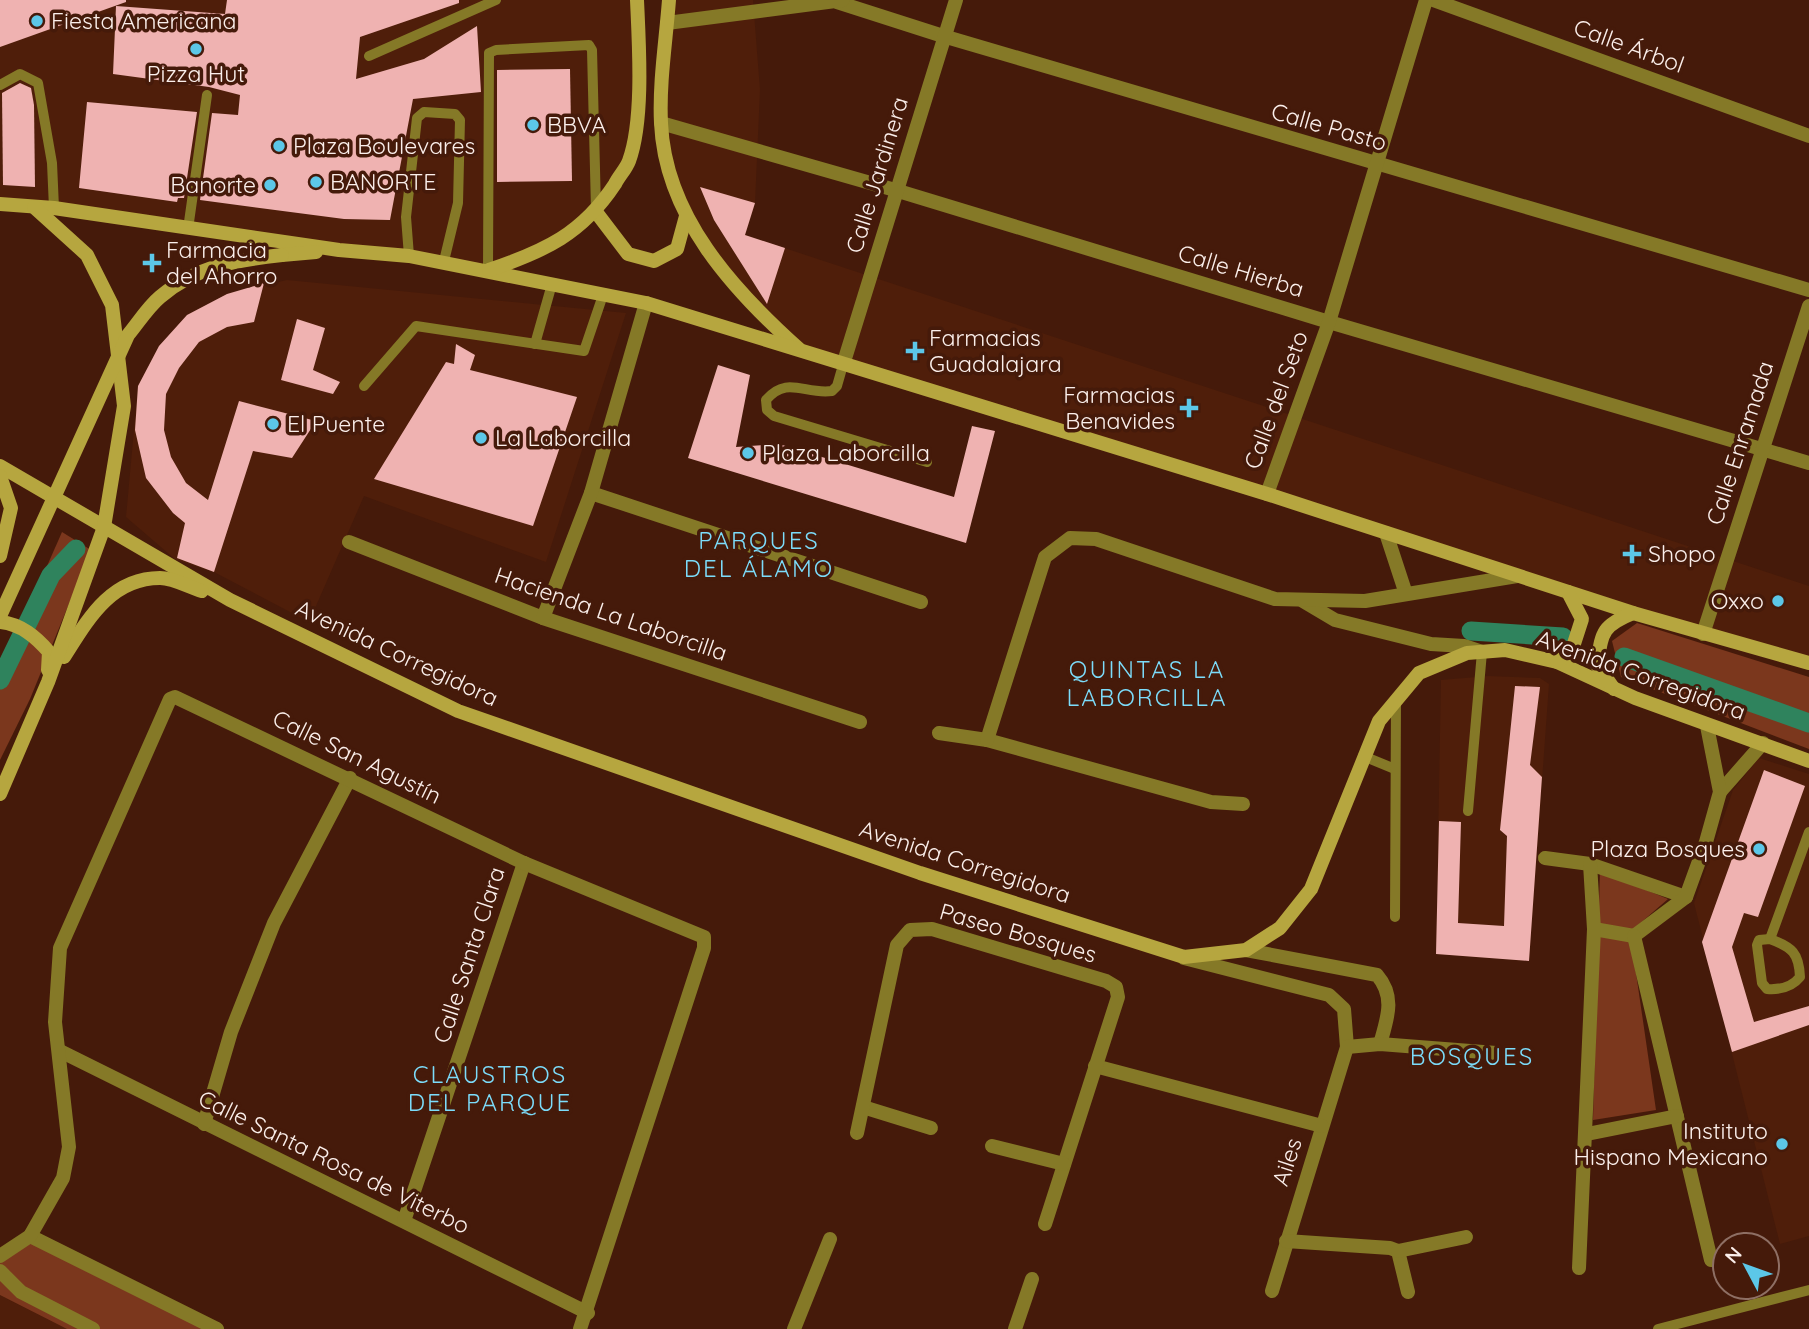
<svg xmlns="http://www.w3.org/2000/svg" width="1809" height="1329" font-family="Quicksand,sans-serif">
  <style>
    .built { fill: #4f1e0a }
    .green { fill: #7b371d }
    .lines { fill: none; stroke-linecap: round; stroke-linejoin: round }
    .canal { stroke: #2f835d; stroke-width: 19 }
    .building { fill: #efb2b1 }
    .lane { stroke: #857927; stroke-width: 10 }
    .street { stroke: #857927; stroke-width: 14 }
    .secondary { stroke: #b6a63f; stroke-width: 14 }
    .secondary-bridge { stroke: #b6a63f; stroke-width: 14 }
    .poi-dot { fill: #5cc7e8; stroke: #451a0a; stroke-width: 2.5 }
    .labels { text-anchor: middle; stroke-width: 7; stroke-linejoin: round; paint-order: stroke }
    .poi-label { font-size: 23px; fill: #fbefeb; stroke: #451a0a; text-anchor: start }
    .street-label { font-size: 23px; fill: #fbefeb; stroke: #451a0a }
    .neighbourhood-label { font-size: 24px; letter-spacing: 2px; fill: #7cdcfa; stroke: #451a0a }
  </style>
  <rect width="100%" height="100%" fill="#451a0a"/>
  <g class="built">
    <path d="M0,0H637V125L628,162L582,224L488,270L0,204Z"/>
    <path d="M669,0H753L760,90L755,203L745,235L1809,586V663L802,352L753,308L686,216L661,123Z"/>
    <path d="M287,280L626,313L546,562L364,496L309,622L214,572L176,560L126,517L138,386L159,346L187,315L227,294Z"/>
    <path d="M1488,676L1540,678L1549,684L1529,961L1436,954L1441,680Z"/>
    <path d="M1759,758L1809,774V1236L1780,1244L1694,903L1733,790Z"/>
    <path d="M0,1295L67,1329H0Z"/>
  </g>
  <g class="green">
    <path d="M62,532L91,550L30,699L0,760V673Z"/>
    <path d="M1637,623L1809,677V749L1621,677L1612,641Z"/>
    <path d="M1600,871L1668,899L1630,932L1656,1110L1593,1120Z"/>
    <path d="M30,1236L217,1329H67L0,1295V1256Z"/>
  </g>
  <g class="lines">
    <g class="canal">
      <path d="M1471,631L1563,637"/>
      <path d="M1624,657L1809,723"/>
      <path d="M0,680L51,575L76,549"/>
    </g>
  </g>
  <g class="building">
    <path d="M0,0H126V2L0,47Z"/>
    <path d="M227,0H459V3L360,37L356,79L424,59L477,26L481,92L413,99L390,220L344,219L200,200L212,113L238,115L240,95L209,87L113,74L116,6L225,14Z"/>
    <path d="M570,69L572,181L497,182V70Z"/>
    <path d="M20,83L31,88L34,105L35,187L3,185L2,93Z"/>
    <path d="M87,102L197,112L184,198H178L177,202L79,188Z"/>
    <path d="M700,187L755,203L745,235L785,248L767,304L714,220Z"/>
    <path d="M264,283L254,322L227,327L199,342L179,368L166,394L164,430L171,457L186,483L208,500L239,401L316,421L292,458L253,451L214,572L177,558L185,523L173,513L146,478L135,430L138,386L159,346L187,315L227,294Z"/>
    <path d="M297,319L325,328L313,370L340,382L333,394L281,380Z"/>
    <path d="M456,344L475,355L470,370L577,397L533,526L374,479L446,362L454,364Z"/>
    <path d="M718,365L750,375L736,447L779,444L954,497L972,426L995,431L966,543L688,458Z"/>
    <path d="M1515,686L1540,687L1530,765L1542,777L1529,961L1436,954L1439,821L1461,822L1458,923L1504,926L1507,836L1500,830Z"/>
    <path d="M1764,770L1805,786L1758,917L1744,913L1732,947L1754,1022L1809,1006V1025L1732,1052L1702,942Z"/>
  </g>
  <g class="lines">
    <g class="lane">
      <path d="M369,56L496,0"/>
      <path d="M0,85L20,74L38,83L52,163L54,208"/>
      <path d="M188,229L207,95"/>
      <path d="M409,256L406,217L417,118L424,112L455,114L460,120L458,203L444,261"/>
      <path d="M488,270L489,53L496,50L589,45L592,50L596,209"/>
      <path d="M535,344L552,284"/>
      <path d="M843,365L837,386L832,391C805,395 787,375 766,400L767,410L774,416L927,462"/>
      <path d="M364,386L416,326L584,351L603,295"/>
      <path d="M1363,756L1395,769"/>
      <path d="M1468,811L1482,652"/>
      <path d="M1395,917L1396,699"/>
      <path d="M1770,939C1792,947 1799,953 1800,977C1792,987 1781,990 1767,989L1762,983L1757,945L1759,940Z"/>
      <path d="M1770,939L1809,832"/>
      <path d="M1658,1329L1809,1290"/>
    </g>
    <g class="street">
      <path d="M1433,0L1809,136"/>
      <path d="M837,2L943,36L1809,290"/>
      <path d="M667,23L843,0"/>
      <path d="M661,123L895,190L1329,322L1809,463"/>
      <path d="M843,365L956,0"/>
      <path d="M591,493L921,602"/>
      <path d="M1267,494L1329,322L1426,0"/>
      <path d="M1386,533L1406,594"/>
      <path d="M349,542L543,618L860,722"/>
      <path d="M1303,601L1335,620L1431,644L1464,646L1482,652"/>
      <path d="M543,618L591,493L646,303"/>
      <path d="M1703,634L1809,306"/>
      <path d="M939,733L987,740L1211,802L1243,804"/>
      <path d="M987,740L1045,557L1070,538L1096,539L1275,599L1365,601L1517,576"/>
      <path d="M1720,792L1763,743"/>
      <path d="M1545,858L1590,864L1686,897"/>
      <path d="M1594,929L1634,936L1686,897L1706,842L1720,792L1707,726"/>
      <path d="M1634,936L1711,1260"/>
      <path d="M1246,950L1377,975C1396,997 1387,1019 1380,1044"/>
      <path d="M1184,958L1329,995L1344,1009L1347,1047L1272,1291"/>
      <path d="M1347,1047L1380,1044L1496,1053"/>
      <path d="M60,1051L588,1313"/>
      <path d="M1095,1066L1322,1126"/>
      <path d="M863,1107L931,1128"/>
      <path d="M204,1124L231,1032L274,923L350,778"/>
      <path d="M857,1133L897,945L910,930L932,929L1106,981L1116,987L1118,997L1045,1224"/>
      <path d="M1587,1134L1677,1116"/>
      <path d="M992,1146L1064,1164"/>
      <path d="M404,1221L524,863"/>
      <path d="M30,1236L217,1329"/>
      <path d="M1286,1241L1390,1248L1398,1251L1408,1292"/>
      <path d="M1398,1251L1466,1237"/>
      <path d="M0,1256L30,1236L63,1178L69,1147L55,1022L60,948L170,699L175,697L524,863L704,937V948L580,1329"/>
      <path d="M1579,1268L1594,929L1590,864"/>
      <path d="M0,1271L21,1292L93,1329"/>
      <path d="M794,1329L830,1239"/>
      <path d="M1015,1329L1032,1279"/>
    </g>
    <g class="secondary">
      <path d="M669,0C666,40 659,83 661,123C665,216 733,290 799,349"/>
      <path d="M0,204L54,208L339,250L409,256L646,303L1267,494L1633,613L1809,663"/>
      <path d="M596,212L628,254L654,261L677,249L686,216"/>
      <path d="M282,255L316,252"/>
      <path d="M489,270C545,251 582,234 615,184C619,176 626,169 629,161C644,120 639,45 637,0"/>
      <path d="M0,466L230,600L458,711L920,873L1184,957L1246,950L1280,928L1311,889L1379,721L1419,673L1467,653L1505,650L1557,662L1635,698L1809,761"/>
      <path d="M0,476L11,508L0,556"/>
      <path d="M0,622C21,624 36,637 49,652L48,670"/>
      <path d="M64,657C87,621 110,578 160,578C173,578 189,587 202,591"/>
      <path d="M1557,662L1571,653L1582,619L1568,592"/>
      <path d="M1614,689L1597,665C1602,633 1601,626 1633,613"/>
      <path d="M0,794L48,682L104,527L124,406L112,305L87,255L34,207"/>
    </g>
    <path class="secondary-bridge" d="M0,616L128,335C138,323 148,307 160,297C196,266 237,260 282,255"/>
  </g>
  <g class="poi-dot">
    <circle cx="37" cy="21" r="7"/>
    <circle cx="196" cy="49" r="7"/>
    <circle cx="533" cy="125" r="7"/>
    <circle cx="279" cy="146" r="7"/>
    <circle cx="316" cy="182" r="7"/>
    <circle cx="270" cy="185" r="7"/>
    <path d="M148.5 252.5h7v7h7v7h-7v7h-7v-7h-7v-7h7z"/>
    <path d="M911.5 340.5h7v7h7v7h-7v7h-7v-7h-7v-7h7z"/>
    <path d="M1185.5 397.5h7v7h7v7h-7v7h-7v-7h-7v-7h7z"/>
    <circle cx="273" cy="424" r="7"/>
    <circle cx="481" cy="438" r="7"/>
    <circle cx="748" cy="453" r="7"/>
    <path d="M1628.5 543.5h7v7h7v7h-7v7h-7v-7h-7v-7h7z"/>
    <circle cx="1778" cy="601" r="7"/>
    <circle cx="1759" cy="849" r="7"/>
    <circle cx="1782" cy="1144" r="7"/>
  </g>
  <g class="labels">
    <g class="poi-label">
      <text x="51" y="29">Fiesta Americana</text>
      <text x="196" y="82" text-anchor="middle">Pizza Hut</text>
      <text x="547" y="133">BBVA</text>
      <text x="293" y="154">Plaza Boulevares</text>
      <text x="330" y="190">BANORTE</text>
      <text x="256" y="193" text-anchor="end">Banorte</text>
      <text x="166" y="258">Farmacia<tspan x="166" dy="26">del Ahorro</tspan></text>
      <text x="929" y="346">Farmacias<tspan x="929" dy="26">Guadalajara</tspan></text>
      <text x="1175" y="403" text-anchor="end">Farmacias<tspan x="1175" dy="26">Benavides</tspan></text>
      <text x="287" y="432">El Puente</text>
      <text x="495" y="446">La Laborcilla</text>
      <text x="762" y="461">Plaza Laborcilla</text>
      <text x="1648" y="562">Shopo</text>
      <text x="1764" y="609" text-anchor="end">Oxxo</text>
      <text x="1745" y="857" text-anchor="end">Plaza Bosques</text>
      <text x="1768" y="1139" text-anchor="end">Instituto<tspan x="1768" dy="26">Hispano Mexicano</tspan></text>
    </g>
    <g class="street-label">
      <text transform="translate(1629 46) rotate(20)" y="8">Calle Árbol</text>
      <text transform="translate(1329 127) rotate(16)" y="8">Calle Pasto</text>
      <text transform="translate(877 175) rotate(-73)" y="8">Calle Jardinera</text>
      <text transform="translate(1241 271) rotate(17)" y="8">Calle Hierba</text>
      <text transform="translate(1276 400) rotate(-70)" y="8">Calle del Seto</text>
      <text transform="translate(1740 443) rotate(-72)" y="8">Calle Enramada</text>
      <text transform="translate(611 614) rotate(19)" y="8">Hacienda La Laborcilla</text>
      <text transform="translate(397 653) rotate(25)" y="8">Avenida Corregidora</text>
      <text transform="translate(1641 675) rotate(20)" y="8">Avenida Corregidora</text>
      <text transform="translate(357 757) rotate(26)" y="8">Calle San Agustín</text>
      <text transform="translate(965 862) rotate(18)" y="8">Avenida Corregidora</text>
      <text transform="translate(1018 933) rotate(16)" y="8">Paseo Bosques</text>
      <text transform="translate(469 955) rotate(-72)" y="8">Calle Santa Clara</text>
      <text transform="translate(334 1162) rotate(26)" y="8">Calle Santa Rosa de Viterbo</text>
      <text transform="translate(1287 1162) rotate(-72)" y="8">Ailes</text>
    </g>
    <g class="neighbourhood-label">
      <text x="759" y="549">PARQUES<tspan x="759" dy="28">DEL ÁLAMO</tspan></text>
      <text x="1147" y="678">QUINTAS LA<tspan x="1147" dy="28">LABORCILLA</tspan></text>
      <text x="1472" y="1065">BOSQUES</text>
      <text x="490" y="1083">CLAUSTROS<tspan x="490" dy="28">DEL PARQUE</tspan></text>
    </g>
  </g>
  <g transform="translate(1746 1266) rotate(311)"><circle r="33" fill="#451a0a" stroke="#8e6f64" stroke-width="2"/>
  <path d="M0-5L12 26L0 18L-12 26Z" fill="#5cc7e8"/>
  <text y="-10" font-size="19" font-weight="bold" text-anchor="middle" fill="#fbefeb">N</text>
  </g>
</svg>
